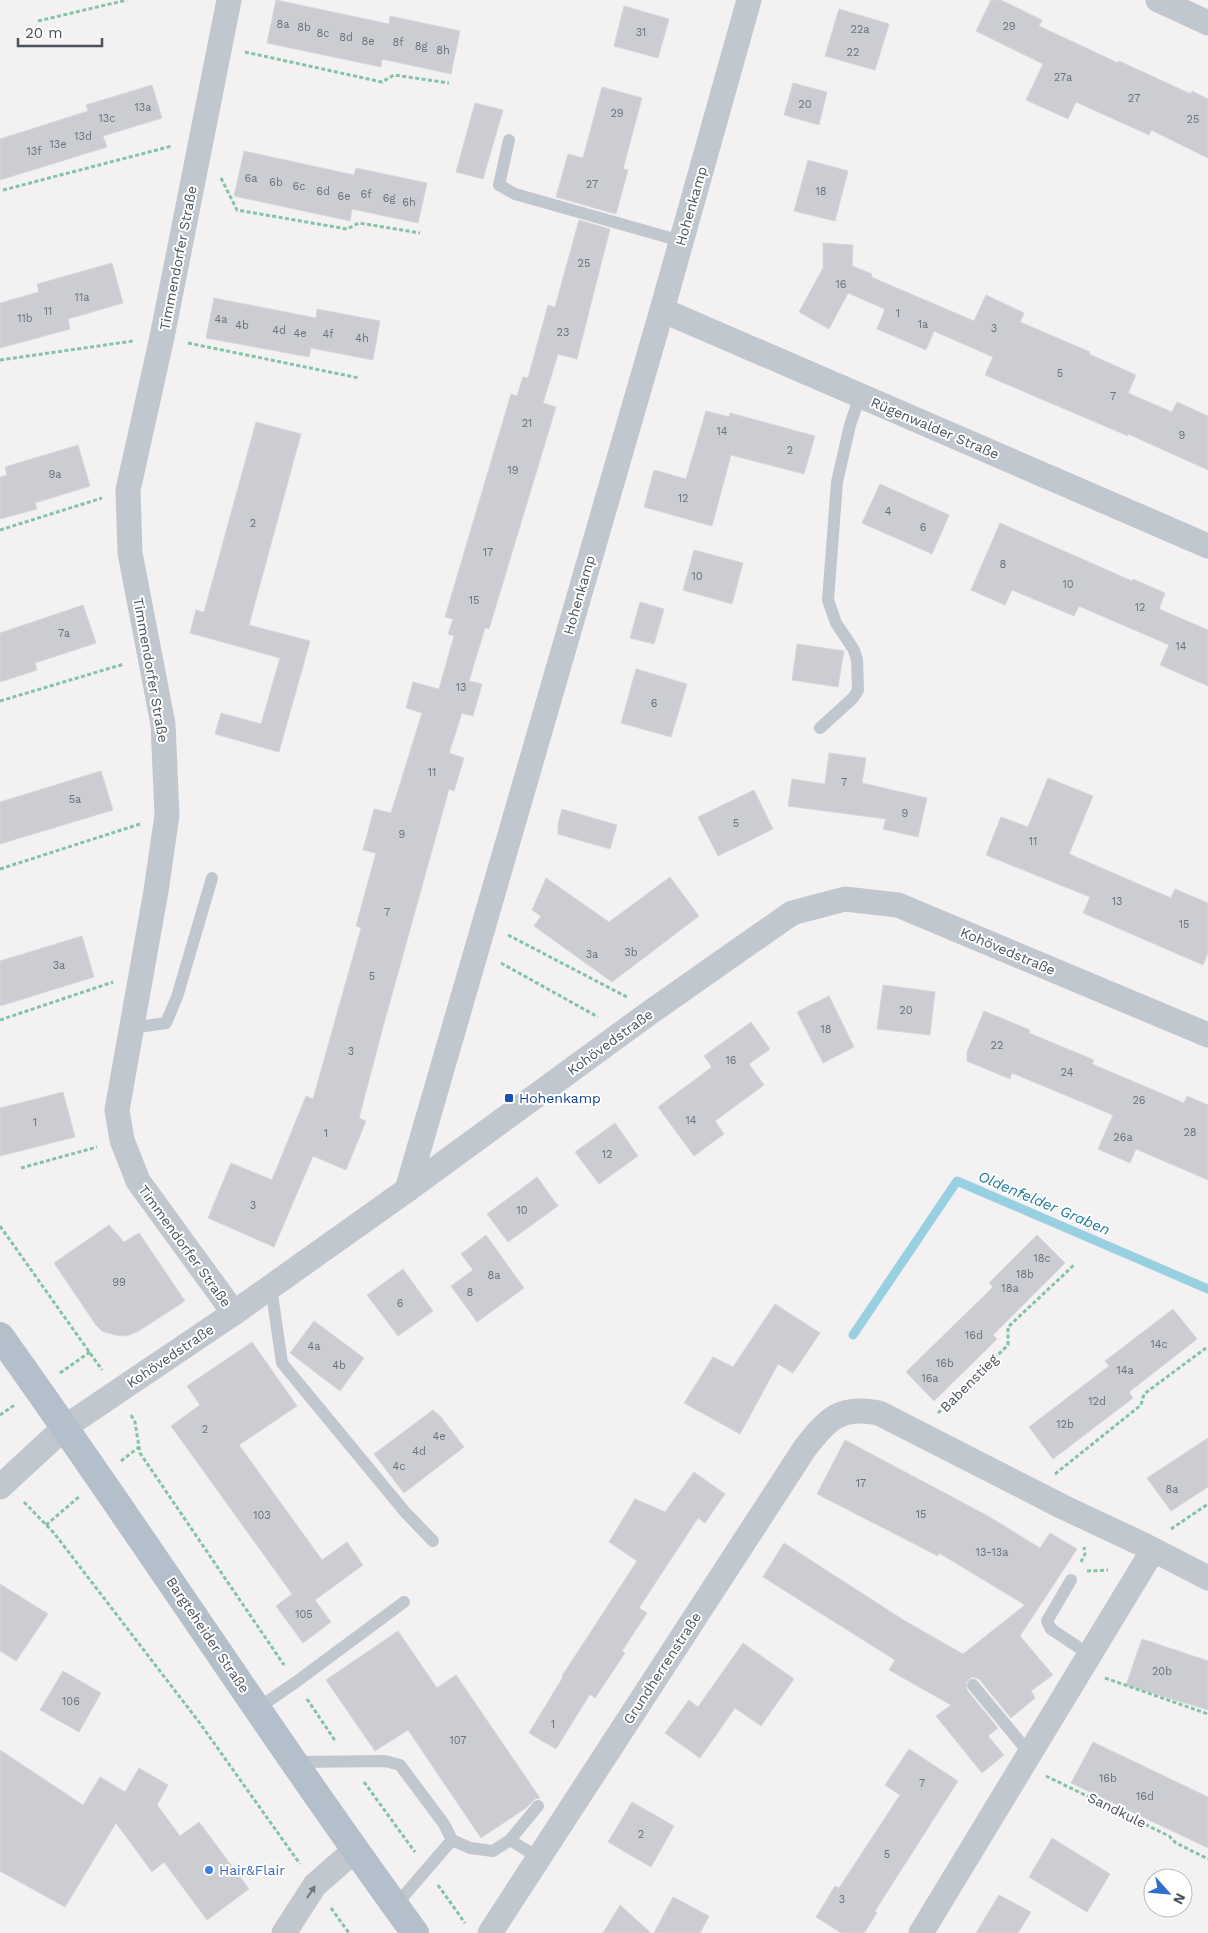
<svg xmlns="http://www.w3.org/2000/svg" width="1208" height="1933" font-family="'Work Sans',sans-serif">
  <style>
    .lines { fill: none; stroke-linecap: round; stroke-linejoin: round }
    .stream { stroke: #98d0e2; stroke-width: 9 }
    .building { fill: #cbcdd2; stroke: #d6d7db }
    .path { stroke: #81c5a6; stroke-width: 3; stroke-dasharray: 4 2.5; stroke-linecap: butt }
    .lane { stroke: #c1c7ce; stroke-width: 12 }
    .street { stroke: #c1c7ce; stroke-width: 25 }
    .primary { stroke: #b4bfcc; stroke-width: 28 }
    .oneway { fill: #6e767e }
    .transit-dot { fill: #1a4fb4; stroke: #fff; stroke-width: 2 }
    .shop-dot { fill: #3f7fe0; stroke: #fff; stroke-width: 2 }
    .labels { text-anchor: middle; stroke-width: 4; stroke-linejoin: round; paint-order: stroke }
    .number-label { font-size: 11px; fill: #6b727a }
    .street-label { font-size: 14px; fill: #4b535c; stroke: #fff }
    .transit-label { font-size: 14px; fill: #164399; stroke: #fff; text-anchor: start }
    .shop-label { font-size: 14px; fill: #366cbe; stroke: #fff; text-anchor: start }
    .water-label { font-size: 15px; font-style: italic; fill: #1e7c9c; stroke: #fff }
  </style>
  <rect width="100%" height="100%" fill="#f3f1f1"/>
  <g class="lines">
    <path class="stream" d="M853,1335L957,1181L1208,1289"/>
  </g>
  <g class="building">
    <path d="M276,0L389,24L390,16L460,31L451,74L382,59L381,67L267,43Z"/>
    <path d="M991,0H1001L1042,20L1039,26L1118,63L1119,61L1191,94L1192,91L1208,99V158L1151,130L1149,135L1076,102L1068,119L1026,100L1043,64L976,31Z"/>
    <path d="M624,6L669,19L658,58L614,46Z"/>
    <path d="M839,9L889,24L875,70L825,56Z"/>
    <path d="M793,83L827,92L819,125L784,115Z"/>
    <path d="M152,85L162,118L103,136L107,147L0,180V139L88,111L86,105Z"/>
    <path d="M602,87L642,98L623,169L628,170L616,214L556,197L568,154L583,158Z"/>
    <path d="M475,103L503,110L483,179L456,172Z"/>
    <path d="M244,151L354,175L356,168L427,183L418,223L352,209L350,221L234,196Z"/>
    <path d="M808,160L848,171L835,221L794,211Z"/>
    <path d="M579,220L610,229L577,359L558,354L543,403L556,407L489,629L485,628L469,681L482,684L473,716L462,713L449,753L464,758L454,791L449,789L383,1027L359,1118L366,1121L346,1170L313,1156L274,1247L208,1218L231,1163L272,1180L306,1096L313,1099L361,928L356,926L376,853L363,850L374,809L391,813L422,713L406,708L413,682L439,689L454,636L448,634L453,619L445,617L511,394L517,396L523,377L528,378L548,305L555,307Z"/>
    <path d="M823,243L853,245L852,266L872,274L871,277L974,321L986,295L1024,313L1020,322L1090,352L1089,354L1136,375L1128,393L1172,412L1177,402L1208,416V470L1128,434V436L985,375L993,357L934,331L926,350L877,329L885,309L848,293L829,329L799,312L823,268Z"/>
    <path d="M112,263L123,303L68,319L70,329L0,348V303L39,292L37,284Z"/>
    <path d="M214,298L316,318L317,309L380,321L373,360L311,348L309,357L206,338Z"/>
    <path d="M706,411L729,417L730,413L815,436L804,474L731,455L712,526L644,507L654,470L686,479Z"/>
    <path d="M256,422L301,434L249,625L310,641L279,752L215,734L221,713L261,724L280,658L190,633L196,610L204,612Z"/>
    <path d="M78,445L90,486L35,503L37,509L0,519V477L7,475L5,467Z"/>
    <path d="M880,484L949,515L932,554L862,523Z"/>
    <path d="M1000,523L1132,581L1133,579L1165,593L1159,609L1208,630V686L1160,665L1169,645L1079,606L1074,616L1012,590L1005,605L971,590Z"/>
    <path d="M694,550L743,563L732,604L683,590Z"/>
    <path d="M640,602L664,609L654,644L630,638Z"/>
    <path d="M83,605L96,643L35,663L37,670L0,682V633Z"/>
    <path d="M797,644L844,651L838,687L792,680Z"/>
    <path d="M636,669L687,684L671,737L621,723Z"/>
    <path d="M829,753L866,758L862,783L927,798L918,837L883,829L886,819L788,806L792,779L825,784Z"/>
    <path d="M101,771L113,810L0,844V802Z"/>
    <path d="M1048,778L1093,796L1069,854L1171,898L1175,889L1208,903V953L1203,965L1083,913L1090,897L986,855L1001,817L1028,827Z"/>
    <path d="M754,790L773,829L718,856L698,817Z"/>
    <path d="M562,809L617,825L610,849L558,834V824Z"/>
    <path d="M670,877L699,916L612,982L534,926L541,916L532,910L546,878L609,922Z"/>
    <path d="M82,936L94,977L0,1006V961Z"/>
    <path d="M883,985L935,992L930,1035L877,1029Z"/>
    <path d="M829,996L854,1047L823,1063L797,1012Z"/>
    <path d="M984,1011L1030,1030L1029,1033L1094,1060L1092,1064L1184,1103L1187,1096L1208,1105V1180L1136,1149L1130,1163L1098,1149L1113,1115L1012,1073L1010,1079L967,1061V1052Z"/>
    <path d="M751,1022L770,1049L749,1064L764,1085L715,1121L724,1134L694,1156L658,1107L712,1067L704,1056Z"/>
    <path d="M63,1092L75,1137L0,1156V1108Z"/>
    <path d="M615,1123L638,1156L599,1184L575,1152Z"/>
    <path d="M537,1177L558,1206L508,1242L487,1214Z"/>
    <path d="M109,1225L124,1242L139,1233L185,1301L137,1332L126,1336L115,1335L102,1331L96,1325L54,1263Z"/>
    <path d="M486,1235L524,1288L477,1322L451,1286L473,1270L461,1254Z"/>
    <path d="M1037,1235L1065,1263L993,1335L997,1339L934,1401L906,1372L993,1287L989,1283Z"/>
    <path d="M403,1269L433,1311L398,1336L367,1295Z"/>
    <path d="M775,1304L820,1333L793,1373L778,1364L740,1434L684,1403L713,1357L733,1367Z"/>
    <path d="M1173,1309L1197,1339L1129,1392L1133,1398L1053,1459L1029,1427L1109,1366L1105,1361Z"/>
    <path d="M314,1321L364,1358L340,1391L290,1353Z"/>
    <path d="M252,1342L297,1406L239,1445L322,1560L347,1542L363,1565L315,1600L331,1622L303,1643L276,1606L292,1594L171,1426L200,1405L187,1386Z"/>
    <path d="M433,1410L441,1417L464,1447L404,1493L374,1454Z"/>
    <path d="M1208,1438V1487L1171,1511L1147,1478Z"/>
    <path d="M845,1440L988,1516L1040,1548L1050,1533L1077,1549L1020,1636L1053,1675L1031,1691L1035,1698L1011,1718L979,1679L972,1677L966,1682L967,1690L998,1728L988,1736L1004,1755L982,1773L936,1716L951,1705L889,1670L895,1660L763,1577L784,1543L905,1621L963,1654L1025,1605L939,1553L938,1556L817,1494Z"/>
    <path d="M694,1472L725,1494L705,1523L698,1518L639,1608L647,1613L622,1651L625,1653L595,1698L590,1694L556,1749L529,1733L563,1677L562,1676L637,1561L609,1542L635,1499L665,1512Z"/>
    <path d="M0,1584L48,1614L16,1661L0,1651Z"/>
    <path d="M398,1631L437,1688L456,1675L540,1798L535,1799L526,1808L481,1838L408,1730L375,1751L326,1680Z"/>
    <path d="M1142,1639L1208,1661V1710L1126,1685Z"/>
    <path d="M743,1643L794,1679L761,1726L735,1708L700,1758L665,1733L689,1700L698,1707Z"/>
    <path d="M63,1671L101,1693L79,1732L40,1710Z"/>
    <path d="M1093,1742L1208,1797V1848L1071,1783Z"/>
    <path d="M909,1749L958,1781L875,1911L877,1913L864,1933H841L816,1917L835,1886L839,1888L900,1795L885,1785Z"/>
    <path d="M0,1750L83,1805L100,1777L125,1792L139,1768L168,1785L157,1805L180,1836L199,1822L249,1889L207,1920L164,1862L152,1872L116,1823L65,1907L0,1871Z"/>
    <path d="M632,1802L674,1826L651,1867L608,1842Z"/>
    <path d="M1052,1838L1110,1874L1087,1912L1029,1877Z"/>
    <path d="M999,1895L1031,1912L1018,1933H976Z"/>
    <path d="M673,1897L709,1916L700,1933H654Z"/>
    <path d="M620,1905L651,1933H603Z"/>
  </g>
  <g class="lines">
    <g class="path">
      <path d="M38,21L127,0"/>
      <path d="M245,52L382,82L394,75L449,83"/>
      <path d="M221,178L237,210L347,229L359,223L420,233"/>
      <path d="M3,190L172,146"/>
      <path d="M188,343L359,378"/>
      <path d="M0,360L133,341"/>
      <path d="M0,530L102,498"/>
      <path d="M0,701L124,664"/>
      <path d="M0,869L140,824"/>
      <path d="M508,935L627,997"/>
      <path d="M501,963L598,1017"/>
      <path d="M0,1020L113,982"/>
      <path d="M21,1168L97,1147"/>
      <path d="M0,1226L102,1370"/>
      <path d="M60,1373L90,1352"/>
      <path d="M938,1413L1008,1345V1327L1074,1265"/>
      <path d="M0,1415L16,1404"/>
      <path d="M131,1415L135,1422L140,1453L284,1665"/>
      <path d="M121,1461L139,1447"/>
      <path d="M1055,1474L1141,1405L1144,1394L1206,1348"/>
      <path d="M24,1502L54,1533L199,1722L300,1864"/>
      <path d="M46,1525L80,1496"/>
      <path d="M1171,1529L1208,1504"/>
      <path d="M1081,1562L1085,1554L1084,1547"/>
      <path d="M1087,1571L1108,1570"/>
      <path d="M1105,1678L1208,1714"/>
      <path d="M307,1699L336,1742"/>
      <path d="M1046,1776L1169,1836L1176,1843L1208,1859"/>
      <path d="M364,1782L415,1852"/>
      <path d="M438,1885L465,1923"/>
      <path d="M331,1908L349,1933"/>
    </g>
    <g class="lane">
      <path d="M509,140L499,185L515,194L681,241"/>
      <path d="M820,728L853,698L858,690L857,660L854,650L836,623L828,600L837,482L850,425L860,396"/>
      <path d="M131,1028L166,1023L177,997L212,878"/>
      <path d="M271,1287L282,1363L405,1512L433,1541"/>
      <path d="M1071,1580L1047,1621L1051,1629L1090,1655"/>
      <path d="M973,1685L1030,1754"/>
      <path d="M258,1708L296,1682L404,1602"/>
      <path d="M295,1762L385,1761L400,1765L444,1824L452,1840L395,1906"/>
      <path d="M452,1840L470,1848L493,1851L510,1840L538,1806"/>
      <path d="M510,1840L539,1858"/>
    </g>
    <g class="street">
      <path d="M229,0L162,337L128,490L130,553L163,724L167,815L156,891L117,1110L122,1140L138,1181L234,1313"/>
      <path d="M1158,0L1208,23"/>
      <path d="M662,310L1208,546"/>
      <path d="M407,1190L662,310L749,0"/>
      <path d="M0,1487L65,1427L234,1313L407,1190L652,1011L792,913L845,899L898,905L1208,1035"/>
      <path d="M284,1933L315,1885L355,1850"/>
      <path d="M490,1933L805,1448C828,1419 840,1405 879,1413L1063,1507L1146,1546L1208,1578"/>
      <path d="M921,1933L1153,1550"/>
    </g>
    <path class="primary" d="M0,1336C141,1533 272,1737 415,1933"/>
  </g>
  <defs><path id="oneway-solid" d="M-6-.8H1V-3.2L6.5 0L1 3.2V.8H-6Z" transform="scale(1.25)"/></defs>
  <use class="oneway" href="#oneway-solid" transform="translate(311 1892) rotate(-57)"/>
  <rect class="transit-dot" x="504" y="1093" width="10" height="10" rx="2.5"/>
  <circle class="shop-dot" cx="209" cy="1870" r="5"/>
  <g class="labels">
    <g class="number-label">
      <text x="283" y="28">8a</text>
      <text x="1009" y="30">29</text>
      <text x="304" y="31">8b</text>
      <text x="860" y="33">22a</text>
      <text x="641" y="36">31</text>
      <text x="323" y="37">8c</text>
      <text x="346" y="41">8d</text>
      <text x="368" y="45">8e</text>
      <text x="398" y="46">8f</text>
      <text x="421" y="50">8g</text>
      <text x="443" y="54">8h</text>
      <text x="853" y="56">22</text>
      <text x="1063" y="81">27a</text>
      <text x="1134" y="102">27</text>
      <text x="805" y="108">20</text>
      <text x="143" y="111">13a</text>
      <text x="617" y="117">29</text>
      <text x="107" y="122">13c</text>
      <text x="1193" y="123">25</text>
      <text x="83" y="140">13d</text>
      <text x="58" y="148">13e</text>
      <text x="34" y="155">13f</text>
      <text x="251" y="182">6a</text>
      <text x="276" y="186">6b</text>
      <text x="592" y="188">27</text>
      <text x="299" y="190">6c</text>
      <text x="323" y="195">6d</text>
      <text x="821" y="195">18</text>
      <text x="366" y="198">6f</text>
      <text x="344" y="200">6e</text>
      <text x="389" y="202">6g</text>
      <text x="409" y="206">6h</text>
      <text x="584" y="267">25</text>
      <text x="841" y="288">16</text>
      <text x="82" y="301">11a</text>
      <text x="48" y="315">11</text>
      <text x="898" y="317">1</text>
      <text x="25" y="322">11b</text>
      <text x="221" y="323">4a</text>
      <text x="923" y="328">1a</text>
      <text x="242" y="329">4b</text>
      <text x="994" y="332">3</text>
      <text x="279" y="334">4d</text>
      <text x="563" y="336">23</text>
      <text x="300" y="337">4e</text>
      <text x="328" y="338">4f</text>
      <text x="362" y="342">4h</text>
      <text x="1060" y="377">5</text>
      <text x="1113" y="400">7</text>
      <text x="527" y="427">21</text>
      <text x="722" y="435">14</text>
      <text x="1182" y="439">9</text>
      <text x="790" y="454">2</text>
      <text x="513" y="474">19</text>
      <text x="55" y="478">9a</text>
      <text x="683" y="502">12</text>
      <text x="888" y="515">4</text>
      <text x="253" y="527">2</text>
      <text x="923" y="531">6</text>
      <text x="488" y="556">17</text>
      <text x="1003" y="568">8</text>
      <text x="697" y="580">10</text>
      <text x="1068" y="588">10</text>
      <text x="474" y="604">15</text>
      <text x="1140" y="611">12</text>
      <text x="64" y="637">7a</text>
      <text x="1181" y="650">14</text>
      <text x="461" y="691">13</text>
      <text x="654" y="707">6</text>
      <text x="432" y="776">11</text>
      <text x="844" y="786">7</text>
      <text x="75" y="803">5a</text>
      <text x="905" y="817">9</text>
      <text x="736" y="827">5</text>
      <text x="402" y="838">9</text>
      <text x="1033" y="845">11</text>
      <text x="1117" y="905">13</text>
      <text x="387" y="916">7</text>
      <text x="1184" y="928">15</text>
      <text x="631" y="956">3b</text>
      <text x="592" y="958">3a</text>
      <text x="59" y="969">3a</text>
      <text x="372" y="980">5</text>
      <text x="906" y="1014">20</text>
      <text x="826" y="1033">18</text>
      <text x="997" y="1049">22</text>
      <text x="351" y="1055">3</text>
      <text x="731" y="1064">16</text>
      <text x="1067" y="1076">24</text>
      <text x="1139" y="1104">26</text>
      <text x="691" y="1124">14</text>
      <text x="35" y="1126">1</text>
      <text x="1190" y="1136">28</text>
      <text x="326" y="1137">1</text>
      <text x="1123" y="1141">26a</text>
      <text x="607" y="1158">12</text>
      <text x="253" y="1209">3</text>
      <text x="522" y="1214">10</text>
      <text x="1042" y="1262">18c</text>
      <text x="1025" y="1278">18b</text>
      <text x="494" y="1279">8a</text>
      <text x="119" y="1286">99</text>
      <text x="1010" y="1292">18a</text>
      <text x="470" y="1296">8</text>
      <text x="400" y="1307">6</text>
      <text x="974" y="1339">16d</text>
      <text x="1159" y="1348">14c</text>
      <text x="314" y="1350">4a</text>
      <text x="945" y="1367">16b</text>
      <text x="339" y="1369">4b</text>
      <text x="1125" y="1374">14a</text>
      <text x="930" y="1382">16a</text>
      <text x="1097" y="1405">12d</text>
      <text x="1065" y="1428">12b</text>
      <text x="205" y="1433">2</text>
      <text x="439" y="1440">4e</text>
      <text x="419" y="1455">4d</text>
      <text x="399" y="1470">4c</text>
      <text x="861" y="1487">17</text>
      <text x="1172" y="1493">8a</text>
      <text x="921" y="1518">15</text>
      <text x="262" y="1519">103</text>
      <text x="992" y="1556">13-13a</text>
      <text x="304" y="1618">105</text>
      <text x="1162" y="1675">20b</text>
      <text x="71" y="1705">106</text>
      <text x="553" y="1728">1</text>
      <text x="458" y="1744">107</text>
      <text x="1108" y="1782">16b</text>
      <text x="922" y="1787">7</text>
      <text x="1145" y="1800">16d</text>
      <text x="641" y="1838">2</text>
      <text x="887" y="1858">5</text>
      <text x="842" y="1903">3</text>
    </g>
    <g class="street-label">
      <text transform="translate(691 206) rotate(-74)" y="5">Hohenkamp</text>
      <text transform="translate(178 258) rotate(-79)" y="5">Timmendorfer Straße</text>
      <text transform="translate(935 428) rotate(23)" y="5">Rügenwalder Straße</text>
      <text transform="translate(579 595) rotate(-74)" y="5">Hohenkamp</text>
      <text transform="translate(151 670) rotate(80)" y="5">Timmendorfer Straße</text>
      <text transform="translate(1008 951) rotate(23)" y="5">Kohövedstraße</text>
      <text transform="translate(610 1042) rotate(-36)" y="5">Kohövedstraße</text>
      <text transform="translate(185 1246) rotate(54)" y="5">Timmendorfer Straße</text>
      <text transform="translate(170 1356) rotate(-34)" y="5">Kohövedstraße</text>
      <text transform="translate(969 1383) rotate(-45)" y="5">Babenstieg</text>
      <text transform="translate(208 1635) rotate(56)" y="5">Bargteheider Straße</text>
      <text transform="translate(662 1668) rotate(-57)" y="5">Grundherrenstraße</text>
      <text transform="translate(1117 1810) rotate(26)" y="5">Sandkule</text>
    </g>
    <g class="transit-label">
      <text x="519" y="1103">Hohenkamp</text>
    </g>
    <g class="shop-label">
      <text x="219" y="1875">Hair&amp;Flair</text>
    </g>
    <g class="water-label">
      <text transform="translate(1044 1203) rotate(23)" y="5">Oldenfelder Graben</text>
    </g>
  </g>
  <g transform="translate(1168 1893) rotate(117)"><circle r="24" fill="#ffffff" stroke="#b7babe"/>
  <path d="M0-4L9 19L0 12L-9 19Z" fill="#2f6ece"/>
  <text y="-8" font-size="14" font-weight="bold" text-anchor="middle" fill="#4b535c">N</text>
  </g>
  <path d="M18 38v8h84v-8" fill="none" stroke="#4b535c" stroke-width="2.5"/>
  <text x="25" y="38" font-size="15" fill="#4b535c" stroke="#ffffff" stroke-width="4" paint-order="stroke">20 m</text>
</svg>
